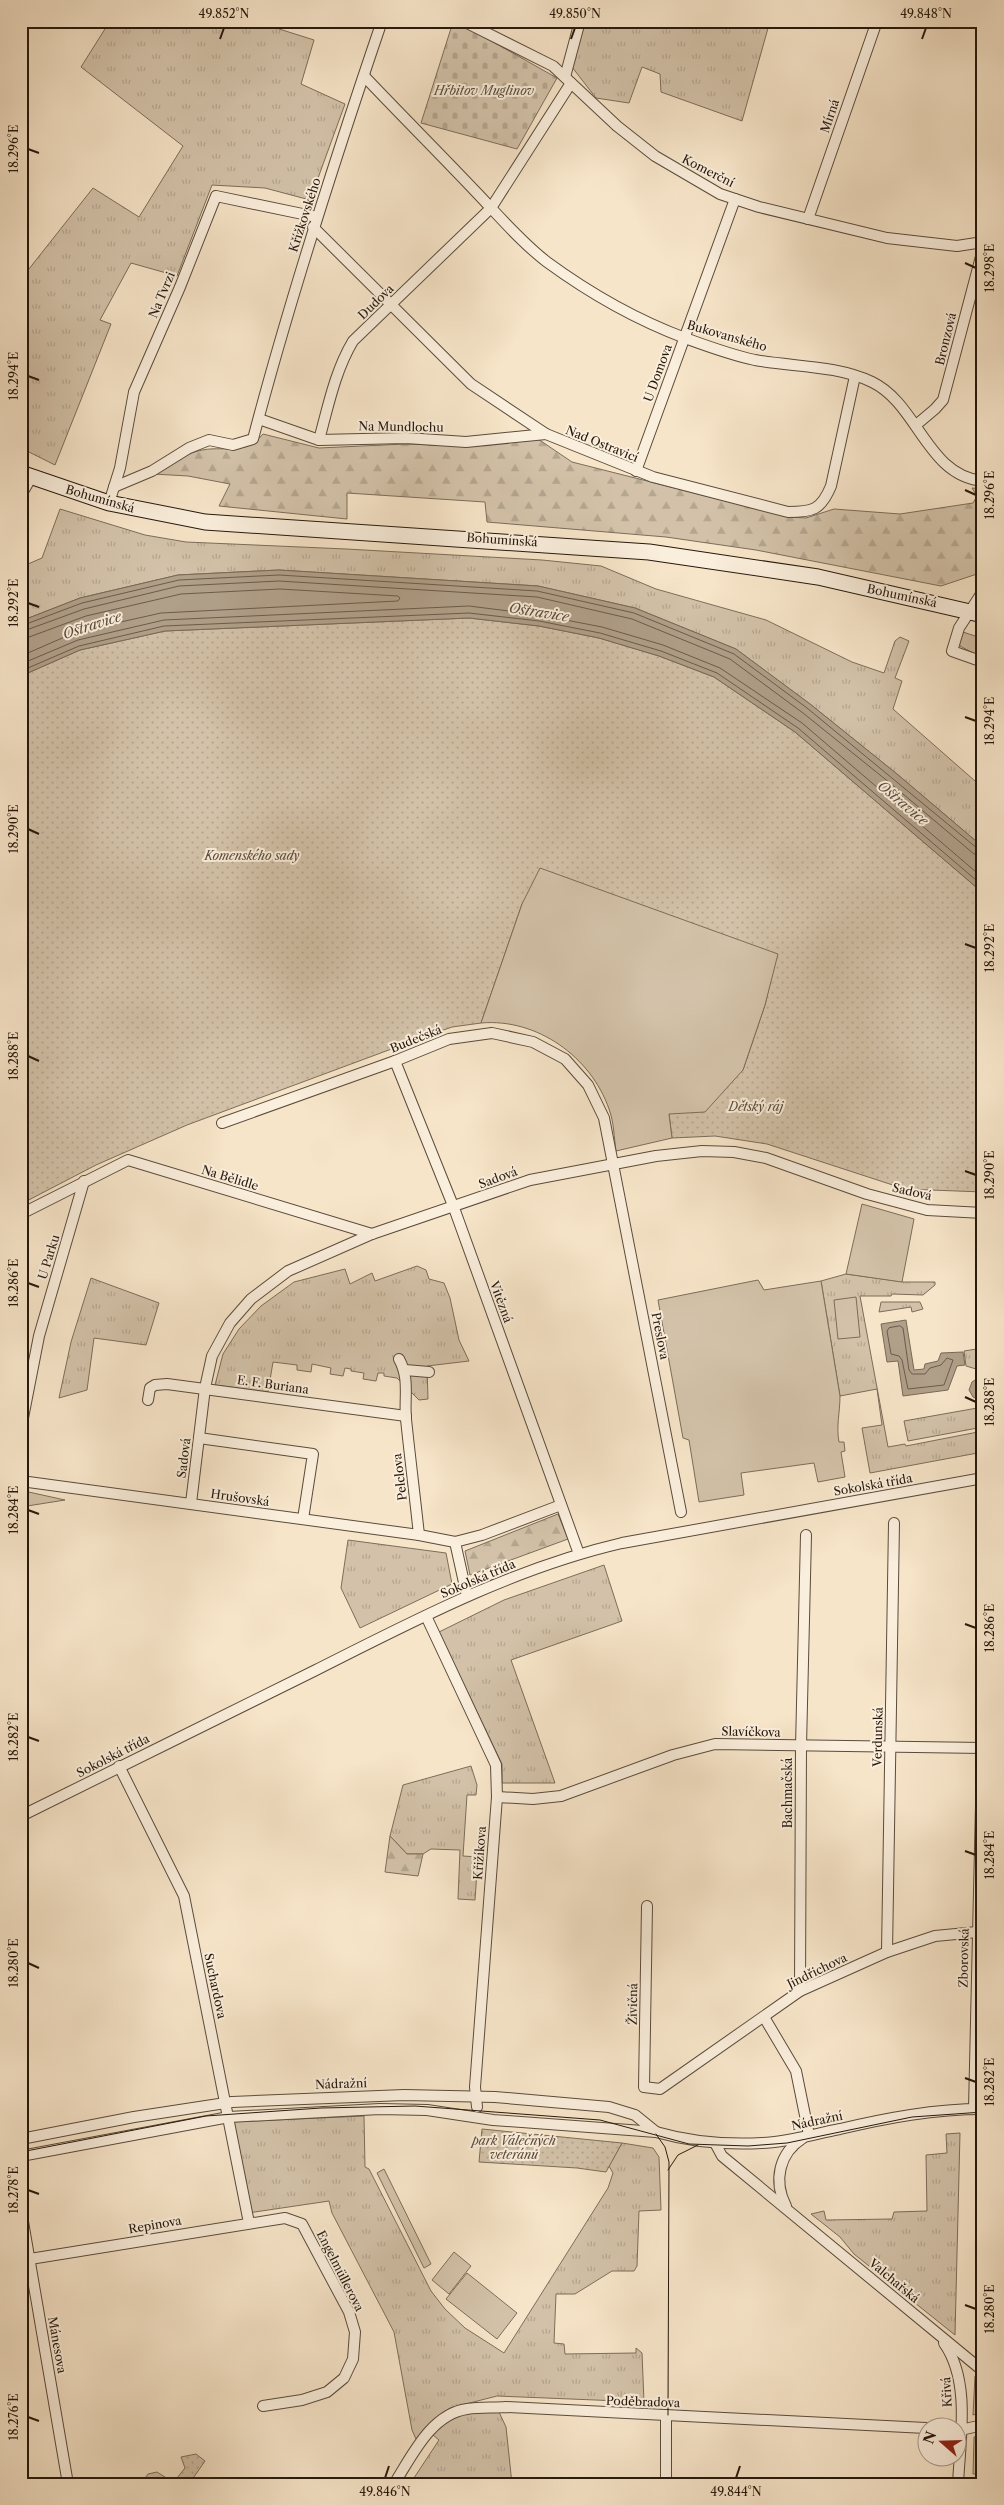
<svg xmlns="http://www.w3.org/2000/svg" width="1004" height="2505" font-family="'Libre Caslon Text',serif">
  <style>
    .grass { fill: url(#grass-tufts); stroke: #7c6d5a }
    .forest { fill: url(#forest-firs); stroke: #7c6d5a }
    .cemetery { fill: url(#cemetery-stones); stroke: #7c6d5a }
    .park { fill: url(#park-dots); stroke: #7c6d5a }
    .pitch { fill: #d3c2a9; stroke: #7c6d5a }
    .water { fill: #b09f89; stroke: #796957 }
    .lines { fill: none; stroke-linecap: round; stroke-linejoin: round }
    .shore { stroke: #6b5c4a; stroke-width: 1 }
    .street-casing { stroke: #5a4b3b; stroke-width: 12 }
    .secondary-casing { stroke: #26180c; stroke-width: 17 }
    .street { stroke: #faeedc; stroke-width: 10 }
    .secondary { stroke: #faeedc; stroke-width: 15 }
    .tram { stroke: #26180c; stroke-width: 1 }
    .ticks { fill: none; stroke: #26180c; stroke-width: 2 }
    .labels { text-anchor: middle; stroke-width: 4; stroke-linejoin: round; paint-order: stroke }
    .park-label { font-size: 12px; font-style: italic; fill: #5a4b3b; stroke: #faeedc }
    .street-label { font-size: 12px; fill: #26180c; stroke: #faeedc }
    .water-label { font-size: 14px; font-style: italic; fill: #5d4e3e; stroke: #faeedc }
    .neatline { fill: none; stroke: #26180c; stroke-width: 2 }
    .ticks-label { font-size: 12px; text-anchor: middle; fill: #26180c }
  </style>
  <defs>
    <pattern id="grass-tufts" width="24" height="20" patternUnits="userSpaceOnUse" patternTransform="scale(1.25)"><rect width="24" height="20" fill="#d3c2a9"/><path d="M3 7l-1-3M5 7V3M7 7l1-3M15 17l-1-3M17 17v-4M19 17l1-3" fill="none" stroke="#b5a690"/></pattern>
    <pattern id="forest-firs" width="22" height="20" patternUnits="userSpaceOnUse" patternTransform="scale(1.25)"><rect width="22" height="20" fill="#d3c2a9"/><path d="M5 1l3.5 6h-7zM16 11l3.5 6h-7z" fill="#b5a690"/></pattern>
    <pattern id="cemetery-stones" width="16" height="16" patternUnits="userSpaceOnUse" patternTransform="scale(1.25)"><rect width="16" height="16" fill="#d3c2a9"/><path d="M2 7V4a2 2 0 0 1 4 0v3zM10 15v-3a2 2 0 0 1 4 0v3z" fill="#b5a690"/></pattern>
    <pattern id="park-dots" width="8" height="8" patternUnits="userSpaceOnUse" patternTransform="scale(1.25)"><rect width="8" height="8" fill="#d3c2a9"/><path d="M2 2h.1M6 6h.1" fill="none" stroke="#b5a690" stroke-width="1.8" stroke-linecap="round"/></pattern>
  </defs>
  <rect width="100%" height="100%" fill="#f7e5c9"/>
  <filter id="stains"><feTurbulence type="fractalNoise" baseFrequency=".004" numOctaves="4"/><feColorMatrix values="0 0 0 0 .2 0 0 0 0 .09 0 0 0 0 .02 0 0 0 .5 -.17"/></filter>
  <radialGradient id="worn" r=".72"><stop offset=".6" stop-color="#630" stop-opacity="0"/><stop offset="1" stop-color="#630" stop-opacity=".3"/></radialGradient>
  <g class="grass">
    <path d="M110,21H273L276,28L314,40L301,84L345,104L310,200L265,188L212,185L177,276L131,263L100,320L111,324L55,465L21,448V279L93,188L139,217L183,146L81,67Z"/>
    <path d="M585,21H770L742,121L661,92L660,74L642,67L629,103L596,98L572,67Z"/>
    <path d="M60,509L145,535L186,542L346,549L542,560L601,566L656,589L766,620L852,662L884,673L895,641L900,637L909,641L895,678L902,681L893,709L983,788V847L897,774L810,704L736,649L635,608L538,586L279,570L178,575L80,598L21,621V567L42,558Z"/>
    <path d="M963,632L981,638L975,654L960,646L959,642Z"/>
    <path d="M417,1266L426,1270L429,1279L444,1283L450,1298L459,1340L469,1361L427,1366L428,1399L419,1400L397,1378L384,1376V1373H378L376,1381L363,1379L364,1373L351,1371V1369L345,1368L343,1376L330,1374L331,1368L312,1364L311,1372L297,1370V1365L273,1362L268,1392L215,1385L223,1354L239,1329L261,1306L294,1282L345,1269L350,1284L372,1273L375,1281Z"/>
    <path d="M846,1274L904,1282H935V1285L923,1295L892,1294L891,1296H860L888,1447L905,1444L906,1446L983,1431V1452L870,1473L862,1428L882,1425L877,1389L840,1396L821,1281Z"/>
    <path d="M91,1278L159,1303L146,1345L94,1338L87,1390L59,1398L71,1342Z"/>
    <path d="M881,1302H920L923,1309L912,1312L911,1307L879,1312Z"/>
    <path d="M983,1348V1371L966,1366L964,1351Z"/>
    <path d="M983,1407V1427L908,1441L904,1421Z"/>
    <path d="M21,1489L24,1491L65,1500L21,1507Z"/>
    <path d="M348,1540L446,1553L452,1584L360,1628L341,1588Z"/>
    <path d="M604,1565L622,1621L511,1660L555,1783H502V1764L439,1632L504,1600Z"/>
    <path d="M471,1766L477,1785L476,1795H467L463,1856L478,1857L475,1900L458,1899L460,1850L431,1849L423,1854H407L390,1836L403,1785Z"/>
    <path d="M364,2116L365,2167L369,2169L431,2291L445,2309L465,2328L504,2353L608,2188L613,2173L609,2166L622,2143L653,2148L659,2157L661,2210L639,2211L637,2266L634,2271H612L575,2294H556L554,2343L564,2344L565,2354L636,2353V2348L642,2353L644,2402L497,2396L450,2408L431,2422L416,2439L412,2430L394,2332L332,2213L329,2201L248,2213L230,2122Z"/>
    <path d="M960,2133L955,2335L854,2254L840,2237L811,2214L824,2211L826,2220L892,2219L894,2212L927,2211L926,2155L947,2153L946,2134Z"/>
    <path d="M975,2376L983,2383V2412L973,2415Z"/>
    <path d="M473,2411L499,2412L506,2427L512,2484H410L439,2440L433,2435C444,2422 457,2416 473,2411Z"/>
    <path d="M983,2434V2474H973L974,2437Z"/>
  </g>
  <g class="forest">
    <path d="M263,434L319,448L405,444L467,446L538,439L572,462L789,517L806,518L834,509L900,514L973,503L977,496L972,488L983,489V572L941,586L756,550L666,537L487,522L485,502L347,493V519L219,506L230,484L188,476L153,474C167,467 183,455 198,451C224,444 243,458 263,434Z"/>
    <path d="M558,1514L568,1539L470,1575L465,1551Z"/>
    <path d="M390,1836L407,1854H423L418,1876L385,1872Z"/>
  </g>
  <path class="cemetery" d="M453,22L479,34L557,78L517,149L421,123Z"/>
  <g class="park">
    <path d="M469,618L539,626L599,638L659,656L714,677L795,732L983,893V1192L905,1189L767,1144L715,1136L672,1138L669,1114L743,1070L765,1005L777,954L522,904L481,1023L452,1027L421,1038L187,1125L96,1165L21,1204V676L80,650L165,631Z"/>
    <path d="M482,2129L622,2143L606,2172L577,2168L479,2162Z"/>
    <path d="M196,2454L205,2461L189,2484H184L177,2478L185,2468L181,2457Z"/>
    <path d="M157,2472L176,2484H141L148,2474Z"/>
  </g>
  <g class="pitch">
    <path d="M540,868L778,954L765,1005L743,1070L705,1112L669,1114L672,1138L616,1151C614,1138 614,1122 609,1109C591,1057 537,1018 481,1023L522,904Z"/>
    <path d="M862,1204L914,1219L902,1282L846,1274Z"/>
    <path d="M758,1280L764,1290L821,1281L840,1396C840,1413 836,1426 839,1442H844L845,1451L841,1452L845,1477L818,1482L814,1463L741,1473L744,1495L699,1502L689,1440L683,1438L658,1300Z"/>
    <path d="M856,1297L860,1337L838,1339L834,1300Z"/>
    <path d="M384,2169L431,2264L424,2268L377,2173Z"/>
    <path d="M454,2252L471,2266L449,2294L432,2280Z"/>
    <path d="M467,2273L517,2313L497,2339L446,2299Z"/>
  </g>
  <g class="water">
    <path d="M279,570L538,586L635,608L736,649L810,704L897,774L983,847V893L795,732L714,677L659,656L599,638L539,626L469,618L165,631L80,650L21,676V621L80,598L178,575Z"/>
    <path d="M906,1320L914,1370L924,1369L925,1364L938,1361L941,1353L963,1352L965,1365L957,1366L948,1390L903,1396L898,1361L887,1362L881,1324Z"/>
    <path d="M978,1378H983L981,1401L973,1397L969,1390L972,1382Z"/>
  </g>
  <g class="lines">
    <g class="shore">
      <path d="M21,626L82,603L179,580L279,575L537,591L634,613L734,654L807,708L978,849L983,850"/>
      <path d="M21,632L84,609L179,586L279,581L537,597L632,619L730,659L803,713L890,783L974,854L983,856"/>
      <path d="M21,640L86,616L181,594L280,589L398,596L400,598L398,601L161,613L76,632L21,656"/>
      <path d="M21,664L78,640L164,620L469,606L540,615L602,627L663,645L720,668L802,723L983,878"/>
      <path d="M21,671L79,646L164,626L469,613L539,621L600,633L661,651L717,673L798,728L983,886"/>
      <path d="M900,1326L903,1328L909,1370L912,1374H925L930,1368L941,1365L947,1358L953,1360L944,1385L908,1389L902,1360L899,1356L891,1354L887,1331L889,1328Z"/>
    </g>
    <g class="street-casing">
      <g id="street">
        <path d="M463,21L553,66L617,126L655,156L720,194L759,207L887,238L957,246L983,242"/>
        <path d="M364,76C401,115 439,153 476,192C499,216 521,242 547,262C588,292 637,320 685,338C707,346 731,355 755,360C793,367 836,365 872,382C918,404 927,476 983,481"/>
        <path d="M565,77L580,21"/>
        <path d="M808,219L877,21"/>
        <path d="M313,227L471,384L546,434L653,477L788,512C813,512 821,510 831,486L855,376"/>
        <path d="M259,419L319,440L406,438L466,442L546,434"/>
        <path d="M916,425L935,409L943,400L983,249"/>
        <path d="M319,440C328,407 335,371 353,341L491,208L571,83"/>
        <path d="M636,471L735,199"/>
        <path d="M114,487L152,471L189,448L209,440L233,445L253,439C290,298 335,159 382,21"/>
        <path d="M21,495L31,478"/>
        <path d="M109,503L120,468L134,392L180,287L216,196L317,217"/>
        <path d="M983,591L959,628L952,651L983,662"/>
        <path d="M395,1061L454,1208L579,1554"/>
        <path d="M222,1123L395,1061L449,1039L492,1033L533,1042L565,1059L588,1085L604,1118L681,1512"/>
        <path d="M21,1214L128,1160L372,1234"/>
        <path d="M399,1359C410,1379 404,1397 406,1419C410,1458 415,1497 419,1535"/>
        <path d="M405,1370L429,1372"/>
        <path d="M148,1400L150,1388L155,1385L167,1384L406,1416"/>
        <path d="M21,1428L39,1336L84,1181"/>
        <path d="M199,1438L313,1454L303,1519"/>
        <path d="M21,1481L419,1535L455,1542L482,1535L561,1505"/>
        <path d="M191,1503L205,1388L212,1356L230,1323L251,1299L288,1271L372,1234L530,1180L656,1156L702,1151L734,1152L766,1158L867,1194L927,1210L983,1213"/>
        <path d="M455,1542L467,1596"/>
        <path d="M426,1616L496,1765L497,1797L475,2087L477,2107"/>
        <path d="M119,1766L184,1896L249,2223"/>
        <path d="M497,1797L533,1799L561,1796L673,1755L715,1744L983,1748"/>
        <path d="M21,1816C119,1767 218,1719 316,1670C415,1620 514,1568 622,1543L983,1478"/>
        <path d="M647,1906L644,2087L660,2089L800,1991L887,1952L935,1936L977,1932"/>
        <path d="M887,1952L894,1523"/>
        <path d="M800,1991L801,1746L806,1535"/>
        <path d="M764,2017L796,2071L809,2135"/>
        <path d="M974,2109L983,1718"/>
        <path d="M21,2139L134,2117L232,2102L404,2095L495,2097L609,2107L635,2115L656,2132"/>
        <path d="M715,2143L722,2156L983,2371"/>
        <path d="M21,2156L229,2117L380,2109L427,2110L493,2120L656,2132C691,2142 726,2145 762,2143C788,2142 814,2134 840,2129C887,2118 934,2109 983,2109"/>
        <path d="M786,2206C773,2181 779,2153 803,2138"/>
        <path d="M21,2210L68,2484"/>
        <path d="M30,2259L285,2218L302,2224L349,2312L355,2332L353,2359L344,2378L327,2392L302,2400L263,2406"/>
        <path d="M944,2343C971,2381 960,2440 958,2484"/>
        <path d="M956,2431L983,2425"/>
        <path d="M394,2484C412,2456 431,2414 467,2409C480,2407 493,2408 506,2407L926,2428"/>
        <path d="M666,2484V2415"/>
      </g>
    </g>
    <g class="secondary-casing">
      <path id="secondary" d="M21,473L109,503L205,522L649,552L818,577L983,615"/>
    </g>
    <use href="#street" class="street"/>
    <use href="#secondary" class="secondary"/>
    <g class="tram">
      <path d="M656,2134L665,2147L669,2162L668,2415"/>
      <path d="M21,2152L206,2116L321,2108L415,2106L600,2120L689,2144L748,2146L787,2143L912,2117L983,2112"/>
      <path d="M668,2170L678,2155L698,2145"/>
    </g>
  </g>
  <path class="ticks" d="M220,39L224,28M571,39L575,28M922,39L926,28M28,149L39,153M965,263L976,268M28,376L39,380M965,490L976,495M28,603L39,607M965,717L976,721M28,829L39,834M965,944L976,948M28,1056L39,1061M965,1171L976,1175M28,1283L39,1287M965,1397L976,1402M28,1510L39,1514M965,1624L976,1628M28,1737L39,1741M965,1851L976,1855M28,1963L39,1968M965,2078L976,2082M28,2190L39,2194M965,2305L976,2309M28,2417L39,2421M385,2478L389,2466M736,2478L740,2466"/>
  <g class="labels">
    <g class="park-label">
      <text x="484" y="95">Hřbitov Muglinov</text>
      <text x="252" y="860">Komenského sady</text>
      <text x="756" y="1111">Dětský ráj</text>
      <text x="514" y="2145">park Válečných<tspan x="514" dy="14">veteránů</tspan></text>
    </g>
    <g class="street-label">
      <text transform="translate(830 116) rotate(-71)" y="4">Mírná</text>
      <text transform="translate(708 171) rotate(27)" y="4">Komerční</text>
      <text transform="translate(305 215) rotate(-72)" y="4">Křížkovského</text>
      <text transform="translate(162 295) rotate(-67)" y="4">Na Tvrzi</text>
      <text transform="translate(376 302) rotate(-44)" y="4">Dudova</text>
      <text transform="translate(727 336) rotate(16)" y="4">Bukovanského</text>
      <text transform="translate(946 339) rotate(-76)" y="4">Bronzová</text>
      <text transform="translate(658 373) rotate(-70)" y="4">U Domova</text>
      <text transform="translate(401 427) rotate(1)" y="4">Na Mundlochu</text>
      <text transform="translate(602 444) rotate(22)" y="4">Nad Ostravicí</text>
      <text transform="translate(100 499) rotate(16)" y="4">Bohumínská</text>
      <text transform="translate(502 540) rotate(4)" y="4">Bohumínská</text>
      <text transform="translate(902 596) rotate(12)" y="4">Bohumínská</text>
      <text transform="translate(416 1039) rotate(-22)" y="4">Budečská</text>
      <text transform="translate(230 1178) rotate(17)" y="4">Na Bělidle</text>
      <text transform="translate(498 1178) rotate(-20)" y="4">Sadová</text>
      <text transform="translate(912 1192) rotate(13)" y="4">Sadová</text>
      <text transform="translate(49 1257) rotate(-73)" y="4">U Parku</text>
      <text transform="translate(501 1302) rotate(70)" y="4">Vítězná</text>
      <text transform="translate(660 1336) rotate(79)" y="4">Preslova</text>
      <text transform="translate(273 1385) rotate(8)" y="4">E. F. Buriana</text>
      <text transform="translate(184 1458) rotate(-83)" y="4">Sadová</text>
      <text transform="translate(400 1477) rotate(-97)" y="4">Pelclova</text>
      <text transform="translate(873 1485) rotate(-10)" y="4">Sokolská třída</text>
      <text transform="translate(240 1498) rotate(8)" y="4">Hrušovská</text>
      <text transform="translate(478 1579) rotate(-23)" y="4">Sokolská třída</text>
      <text transform="translate(751 1732) rotate(1)" y="4">Slavíčkova</text>
      <text transform="translate(878 1737) rotate(-89)" y="4">Verdunská</text>
      <text transform="translate(113 1756) rotate(-27)" y="4">Sokolská třída</text>
      <text transform="translate(788 1793) rotate(-90)" y="4">Bachmačská</text>
      <text transform="translate(480 1853) rotate(-86)" y="4">Křižíkova</text>
      <text transform="translate(964 1958) rotate(-89)" y="4">Zborovská</text>
      <text transform="translate(817 1971) rotate(-26)" y="4">Jindřichova</text>
      <text transform="translate(215 1986) rotate(78)" y="4">Suchardova</text>
      <text transform="translate(633 2004) rotate(-89)" y="4">Živičná</text>
      <text transform="translate(341 2084) rotate(-2)" y="4">Nádražní</text>
      <text transform="translate(817 2121) rotate(-12)" y="4">Nádražní</text>
      <text transform="translate(155 2225) rotate(-10)" y="4">Repinova</text>
      <text transform="translate(340 2271) rotate(63)" y="4">Engelmüllerova</text>
      <text transform="translate(894 2281) rotate(40)" y="4">Valchařská</text>
      <text transform="translate(57 2345) rotate(80)" y="4">Mánesova</text>
      <text transform="translate(947 2392) rotate(-93)" y="4">Křivá</text>
      <text transform="translate(643 2402) rotate(2)" y="4">Poděbradova</text>
    </g>
    <g class="water-label">
      <text transform="translate(539 612) rotate(9)" y="5">Ostravice</text>
      <text transform="translate(92 625) rotate(-18)" y="5">Ostravice</text>
      <text transform="translate(903 803) rotate(40)" y="5">Ostravice</text>
    </g>
  </g>
  <rect width="1004" height="2505" fill="none" stroke="#f7e5c9" stroke-width="55"/>
  <g transform="translate(942 2442) rotate(290)"><circle r="24" fill="#faeedc" stroke="#a59889"/>
  <path d="M0-4L9 19L0 12L-9 19Z" fill="#8f2418"/>
  <text y="-8" font-size="14" font-weight="bold" text-anchor="middle" fill="#26180c">N</text>
  </g>
  <rect x="28" y="28" width="948" height="2450" class="neatline"/>
  <g class="ticks-label">
    <text x="224" y="18">49.852°N</text>
    <text x="575" y="18">49.850°N</text>
    <text x="926" y="18">49.848°N</text>
    <text transform="translate(14 149) rotate(-90)" y="4">18.296°E</text>
    <text transform="translate(990 268) rotate(-90)" y="4">18.298°E</text>
    <text transform="translate(14 376) rotate(-90)" y="4">18.294°E</text>
    <text transform="translate(990 495) rotate(-90)" y="4">18.296°E</text>
    <text transform="translate(14 603) rotate(-90)" y="4">18.292°E</text>
    <text transform="translate(990 721) rotate(-90)" y="4">18.294°E</text>
    <text transform="translate(14 829) rotate(-90)" y="4">18.290°E</text>
    <text transform="translate(990 948) rotate(-90)" y="4">18.292°E</text>
    <text transform="translate(14 1056) rotate(-90)" y="4">18.288°E</text>
    <text transform="translate(990 1175) rotate(-90)" y="4">18.290°E</text>
    <text transform="translate(14 1283) rotate(-90)" y="4">18.286°E</text>
    <text transform="translate(990 1402) rotate(-90)" y="4">18.288°E</text>
    <text transform="translate(14 1510) rotate(-90)" y="4">18.284°E</text>
    <text transform="translate(990 1628) rotate(-90)" y="4">18.286°E</text>
    <text transform="translate(14 1737) rotate(-90)" y="4">18.282°E</text>
    <text transform="translate(990 1855) rotate(-90)" y="4">18.284°E</text>
    <text transform="translate(14 1963) rotate(-90)" y="4">18.280°E</text>
    <text transform="translate(990 2082) rotate(-90)" y="4">18.282°E</text>
    <text transform="translate(14 2190) rotate(-90)" y="4">18.278°E</text>
    <text transform="translate(990 2309) rotate(-90)" y="4">18.280°E</text>
    <text transform="translate(14 2417) rotate(-90)" y="4">18.276°E</text>
    <text x="385" y="2496">49.846°N</text>
    <text x="736" y="2496">49.844°N</text>
  </g>
  <rect width="100%" height="100%" filter="url(#stains)"/>
  <rect width="100%" height="100%" fill="url(#worn)"/>
</svg>
